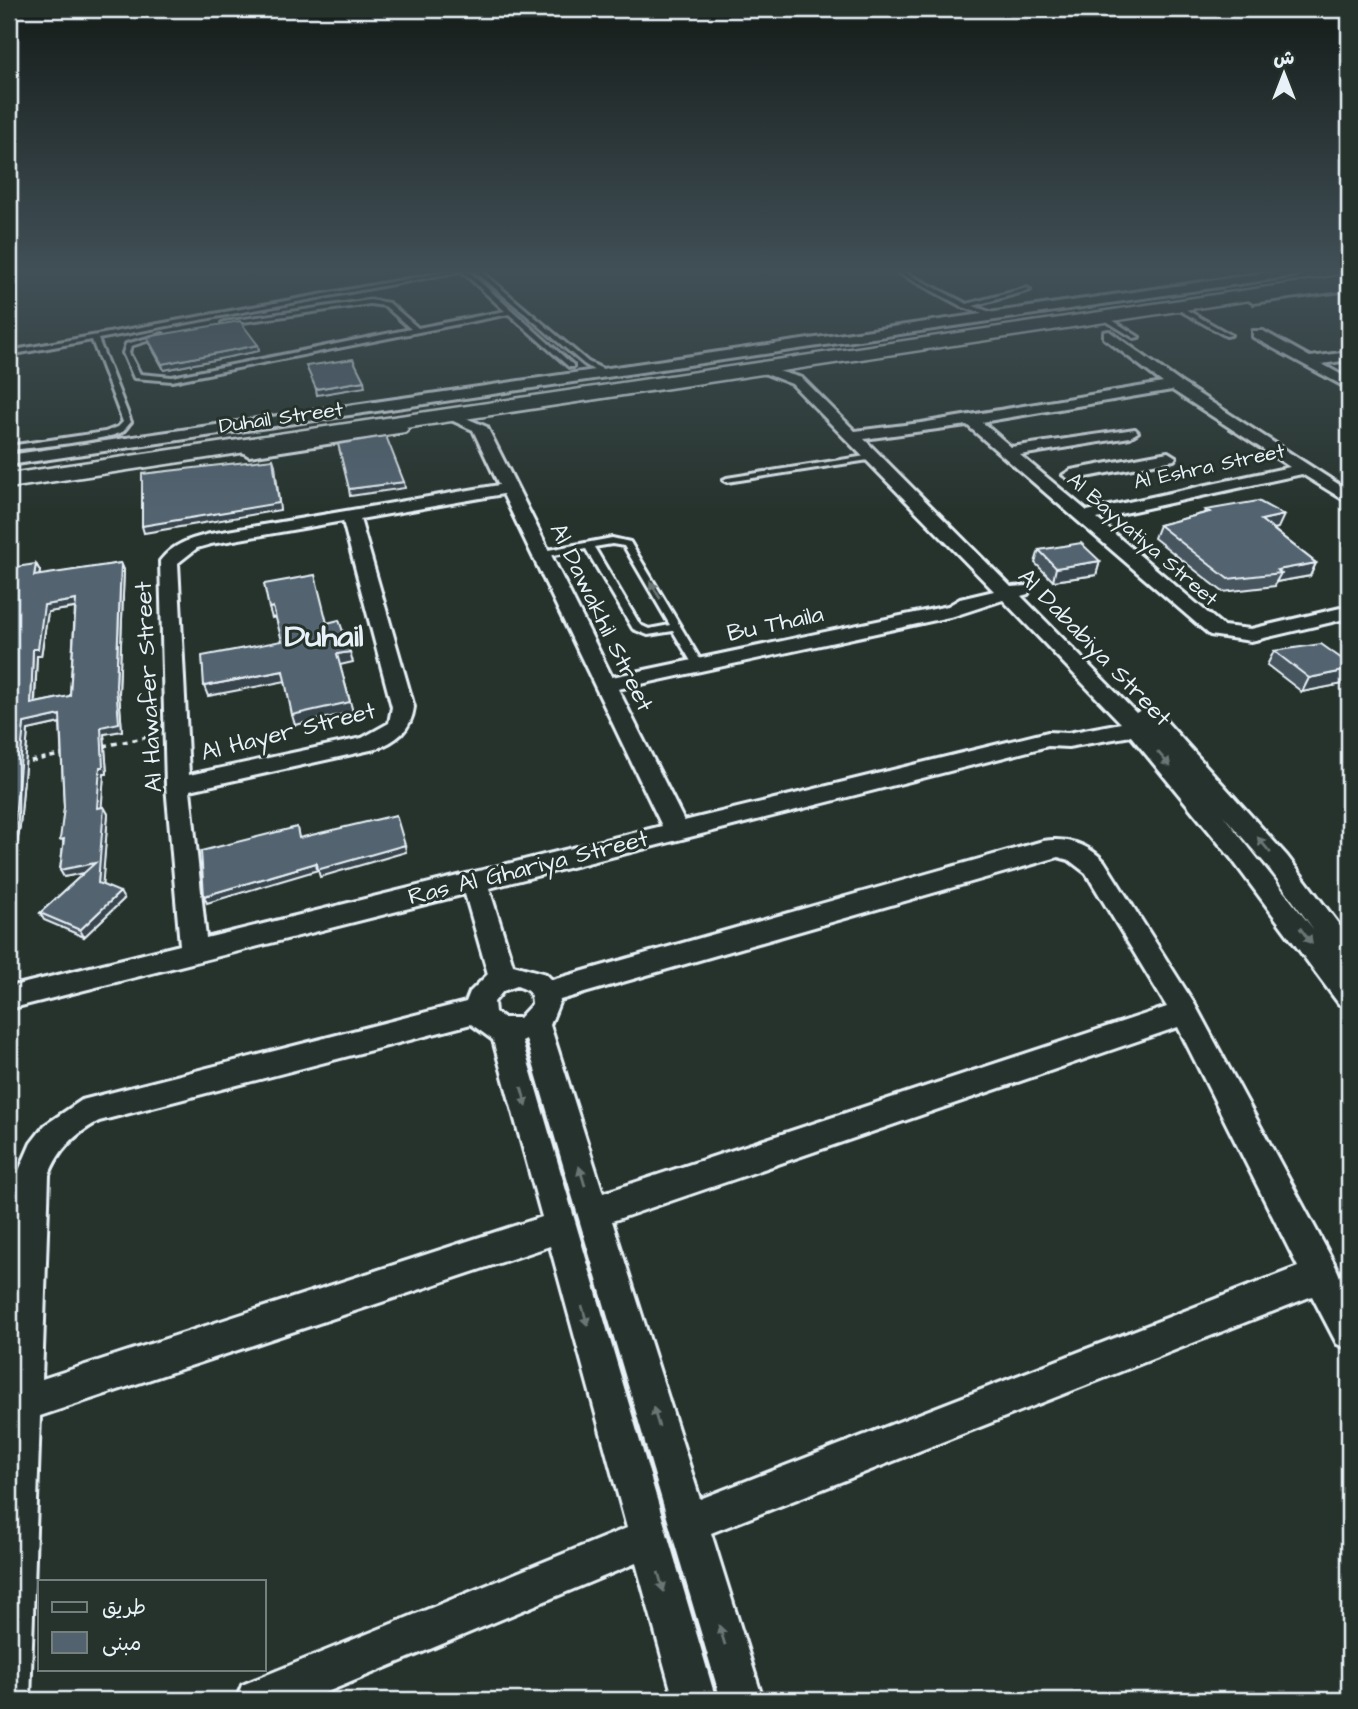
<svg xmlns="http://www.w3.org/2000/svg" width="1358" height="1709" font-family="'Architects Daughter','Playpen Sans Arabic',sans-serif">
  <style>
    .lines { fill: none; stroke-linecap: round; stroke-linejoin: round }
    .service-casing { stroke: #e8f1f8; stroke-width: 6 }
    .minor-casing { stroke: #e8f1f8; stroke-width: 6 }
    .secondary-casing { stroke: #e8f1f8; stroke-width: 5 }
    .path { stroke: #e8f1f8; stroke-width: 3.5; stroke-dasharray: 5 5; stroke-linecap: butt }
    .service { fill: #26332d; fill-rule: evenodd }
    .minor { fill: #26332d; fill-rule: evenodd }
    .secondary { fill: #26332d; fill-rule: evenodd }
    .wall { fill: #47555f; stroke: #e8f1f8; stroke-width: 2; fill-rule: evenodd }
    .shaded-wall { fill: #39454e; stroke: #e8f1f8; stroke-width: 2 }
    .building { fill: #52636f; stroke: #e8f1f8; stroke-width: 2; fill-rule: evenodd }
    .oneway { fill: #6a7674 }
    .labels { text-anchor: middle; stroke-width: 6; stroke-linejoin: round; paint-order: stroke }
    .far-street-label { font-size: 21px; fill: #e8f1f8; stroke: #26332d }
    .street-label { font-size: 24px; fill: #e8f1f8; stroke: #26332d }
    .district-label { font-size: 32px; font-weight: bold; fill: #e8f1f8; stroke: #26332d }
  </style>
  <rect width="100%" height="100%" fill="#26332d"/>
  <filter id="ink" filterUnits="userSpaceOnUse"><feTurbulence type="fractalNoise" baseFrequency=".0143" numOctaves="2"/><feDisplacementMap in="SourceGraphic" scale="14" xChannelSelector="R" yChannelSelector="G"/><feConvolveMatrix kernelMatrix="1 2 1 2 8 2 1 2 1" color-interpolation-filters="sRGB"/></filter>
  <g filter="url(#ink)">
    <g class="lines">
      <g class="service-casing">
        <g id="service">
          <path d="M446,272H457L98,339L131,422C130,423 124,430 124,431C110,440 30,448 9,450V446L105,432L118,427L123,422L92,340L9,355V351Z"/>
          <path d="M463,272H469L573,365V367H569L509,314L172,381L134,378L123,353L126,344L163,334V336L131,346L129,353L140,374L172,377L411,329L385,306L370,304L222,325V323L224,322L370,300L389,303L418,328L505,311Z"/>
          <path d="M476,272H482L588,362L609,372V376H603L584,364Z"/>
          <path d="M897,272H904L967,304L1027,288L1030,290L973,306L999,315L1000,316L997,318L963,307Z"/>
          <path d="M1181,309H1185L1231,335L1226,336L1181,311Z"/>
          <path d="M1108,320H1112L1139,337L1134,338L1108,322Z"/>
          <path d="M872,455L876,457L875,459L727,482L723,480L727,478Z"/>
          <path d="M612,538L630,542L704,666L703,668H695L673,631L648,635L633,629L586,549L543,557L538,554L543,551ZM612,544L624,546L670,625L649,629L640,625L594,547Z"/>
        </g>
      </g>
      <g class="minor-casing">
        <g id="minor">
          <path d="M1271,272H1300L1294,276L9,465V455Z"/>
          <path d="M1349,282V290L1253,303L1247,299L1253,295Z"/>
          <path d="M1109,331L1180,382L1349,491V503L1302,474L1097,519L1223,626L1251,629L1349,606V618L1251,641L1210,635L967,425L864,439L1011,587L1028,586L1030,590L1028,594L1021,596L1136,713L1146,707L1154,709L1164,719L1287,856L1349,938V969L1342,966L1349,976V1007L1339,1004L1231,858L1131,736L1068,747L1048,746L489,888L513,965L546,974L552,980L1043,841C1066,837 1088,844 1104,861L1195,1005L1334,1263L1349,1297V1349L1337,1344L1312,1296L711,1533L763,1700H721L526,1039L522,1041L716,1700H674L636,1563L308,1700H236L242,1685L627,1528L550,1246L40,1416L30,1700H9V1327L17,1175L31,1143L45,1125L82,1100L466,1002L470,992L488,974L465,894L9,1009V987L180,945L166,785L160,561C173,544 190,539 210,534L499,485L473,430L451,420L459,415L487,427L612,677L948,606L960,599L994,591L792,384L761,372L768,368L802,378L855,431L921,423L1163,383L1104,338V332ZM1172,390L1290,467L1087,511L1020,455L1130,437L1138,432L1135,429L1011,447L982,422ZM503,494L662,826L206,938L190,790L375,749C396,741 411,731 414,707L360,519ZM343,521L392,707L389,723L362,738L189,775L178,563L197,548L211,544ZM1003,600L1121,723L1068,733L1048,732L684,821L618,689L954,616ZM1223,815L1269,868L1314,930ZM1058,857L1069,860L1086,873L1167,1007L603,1193L550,1025L560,1000ZM517,986C528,990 532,992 532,1004L519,1018H504L495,1012L494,1002L503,991ZM471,1024L493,1040L542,1217L42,1379L49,1175C58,1150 76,1133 99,1121ZM1178,1027L1298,1267L700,1499L612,1221Z"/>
          <path d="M1253,331H1263L1310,357L1349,352V360L1322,364L1349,379V389L1253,337Z"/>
          <path d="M400,424L408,429L405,432L249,456L241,451L249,446Z"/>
          <path d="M1168,452L1176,457L1174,460L1071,480L1063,475L1071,470Z"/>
        </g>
      </g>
      <g class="secondary-casing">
        <path id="secondary" d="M1349,275V285L9,488V474Z"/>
      </g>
      <g class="path">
        <path d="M103,746L154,736"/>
        <path d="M21,763L65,754"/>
      </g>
      <use href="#service" class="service"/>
      <use href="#minor" class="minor"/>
      <use href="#secondary" class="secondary"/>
    </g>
    <g class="wall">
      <path d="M147,337L258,345L259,351L164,370L149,343Z"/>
      <path d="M1206,510L1278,528L1273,529L1316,563L1310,576L1276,582L1275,586L1223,592L1154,538L1159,525L1205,513Z"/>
      <path d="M1039,550L1100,561L1096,575L1053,581L1035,563Z"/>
      <path d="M121,563L124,570L119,693L122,731L104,734L107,774H104L101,807H104L108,814L102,885L124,899L84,937L44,920L40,913L84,873L64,877L60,870L63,845L64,807L60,723L28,730L20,826L9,892L36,564L40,571L39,576ZM75,608L70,696L35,703L37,656H41L48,612Z"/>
      <path d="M1274,651L1348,683L1302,692L1267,665Z"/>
    </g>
    <g class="shaded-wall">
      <path d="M258,345L259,351L164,370L162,364Z"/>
      <path d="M364,381L365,387L317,395L316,389Z"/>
      <path d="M273,459L275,465L280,510L144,533L142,526Z"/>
      <path d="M404,482L405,488L350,496L349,489Z"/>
      <path d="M1284,515L1278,528L1255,533L1261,520Z"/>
      <path d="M1100,561L1096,575L1053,581L1056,568Z"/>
      <path d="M121,563L124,570L119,693L122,731L104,734L107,774H104L101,815L97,808L101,727L116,686Z"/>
      <path d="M1316,563L1310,576L1276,582L1281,573L1277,570Z"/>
      <path d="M36,564L40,571L38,583L34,576Z"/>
      <path d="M76,600L79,607L48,612L41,656H37L34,711L31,704L33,649L44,605Z"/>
      <path d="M273,607L276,617L272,618L269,608Z"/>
      <path d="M350,652L353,662L340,665L353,712L295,725L292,715L337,654Z"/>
      <path d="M1349,670V680L1348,683L1302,692L1309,678Z"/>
      <path d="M283,671L286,681L208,696L204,686Z"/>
      <path d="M60,715L64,722L28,730L20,826L9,892V859L24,723Z"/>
      <path d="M104,807L108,814L102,890L98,883L99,870L64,877L60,870Z"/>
      <path d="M405,845L406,852L320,877L318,870L207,903L204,896L316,863Z"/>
      <path d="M120,892L124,899L84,937L80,930Z"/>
    </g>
    <g class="building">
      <path d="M240,321L258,345L162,364L147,337Z"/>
      <path d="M353,359L364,381L316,389L306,366Z"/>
      <path d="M386,436L404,482L349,489L338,444Z"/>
      <path d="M273,459L279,503L142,526V474Z"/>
      <path d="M1258,501L1284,515L1261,520L1316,563L1277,570L1281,573L1228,579L1159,525L1210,512L1206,510Z"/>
      <path d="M1081,543L1100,561L1056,568L1039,550Z"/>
      <path d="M121,563L116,686L119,723L101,727L103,767H100L97,808L104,807L98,883L120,892L80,930L40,913L95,863L60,870L64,839L60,840L64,807L60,715L24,723L15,819L9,859V568L36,564L34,576ZM76,600L70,696L31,704L33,649H38L44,605Z"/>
      <path d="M315,575L327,623L339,620L350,652L337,654L350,702L292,715L283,671L204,686L202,656L282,641L273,607L269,608L264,584Z"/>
      <path d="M1321,644L1349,664V670L1309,678L1274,651Z"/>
      <path d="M396,815L405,845L317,870L316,863L204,896L201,851L297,827L299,838Z"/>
    </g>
    <defs><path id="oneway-solid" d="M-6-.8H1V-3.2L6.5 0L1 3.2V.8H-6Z" transform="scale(1.75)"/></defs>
    <g class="oneway">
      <use href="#oneway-solid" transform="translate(655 590) rotate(-121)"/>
      <use href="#oneway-solid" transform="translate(1164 759) rotate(49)"/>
      <use href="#oneway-solid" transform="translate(1264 845) rotate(-130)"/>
      <use href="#oneway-solid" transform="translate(1306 936) rotate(53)"/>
      <use href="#oneway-solid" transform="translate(524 1097) rotate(74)"/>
      <use href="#oneway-solid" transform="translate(582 1176) rotate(-107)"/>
      <use href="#oneway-solid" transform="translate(585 1316) rotate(74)"/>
      <use href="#oneway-solid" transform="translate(656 1417) rotate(-107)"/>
      <use href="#oneway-solid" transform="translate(661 1582) rotate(74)"/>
      <use href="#oneway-solid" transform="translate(722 1635) rotate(-107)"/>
    </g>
  </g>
  <linearGradient id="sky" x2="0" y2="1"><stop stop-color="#151c19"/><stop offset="0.53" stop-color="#415057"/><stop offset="1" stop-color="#415057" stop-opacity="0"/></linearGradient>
  <rect width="1358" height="511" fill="url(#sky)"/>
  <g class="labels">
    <g class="far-street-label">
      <text transform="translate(281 417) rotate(-8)" y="7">Duhail Street</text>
      <text transform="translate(1209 466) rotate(-12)" y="7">Al Eshra Street</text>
      <text transform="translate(1143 539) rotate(41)" y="7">Al Bayyatiya Street</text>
    </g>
    <g class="street-label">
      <text transform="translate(602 617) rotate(64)" y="8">Al Dawakhil Street</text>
      <text transform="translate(775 623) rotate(-12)" y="8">Bu Thaila</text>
      <text transform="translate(1095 647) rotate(46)" y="8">Al Dababiya Street</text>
      <text transform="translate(148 687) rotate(-93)" y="8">Al Hawafer Street</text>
      <text transform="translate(288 731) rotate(-14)" y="8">Al Hayer Street</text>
      <text transform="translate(528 867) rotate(-14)" y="8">Ras Al Ghariya Street</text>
    </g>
    <g class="district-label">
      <text x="324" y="646">Duhail</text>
    </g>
  </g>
  <rect width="1358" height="1709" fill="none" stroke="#26332d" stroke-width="35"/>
  <rect x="18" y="18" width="1323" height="1674" fill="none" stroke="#e8f1f8" stroke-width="2.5" filter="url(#ink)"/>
  <rect x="38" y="1580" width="228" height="91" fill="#26332d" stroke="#747f7e" stroke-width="2"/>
  <rect x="52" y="1602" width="35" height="10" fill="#26332d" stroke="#747f7e" stroke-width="2"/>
  <text x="102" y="1614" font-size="21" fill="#e8f1f8">طريق</text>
  <rect x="52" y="1632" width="35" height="21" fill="#52636f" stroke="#747f7e" stroke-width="2"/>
  <text x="102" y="1650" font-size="21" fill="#e8f1f8">مبنى</text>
  <g transform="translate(1284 74)" stroke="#26332d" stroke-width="5" paint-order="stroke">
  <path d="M0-5L12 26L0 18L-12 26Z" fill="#e8f1f8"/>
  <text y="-10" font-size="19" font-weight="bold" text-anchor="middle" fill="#e8f1f8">ش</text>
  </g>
</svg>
